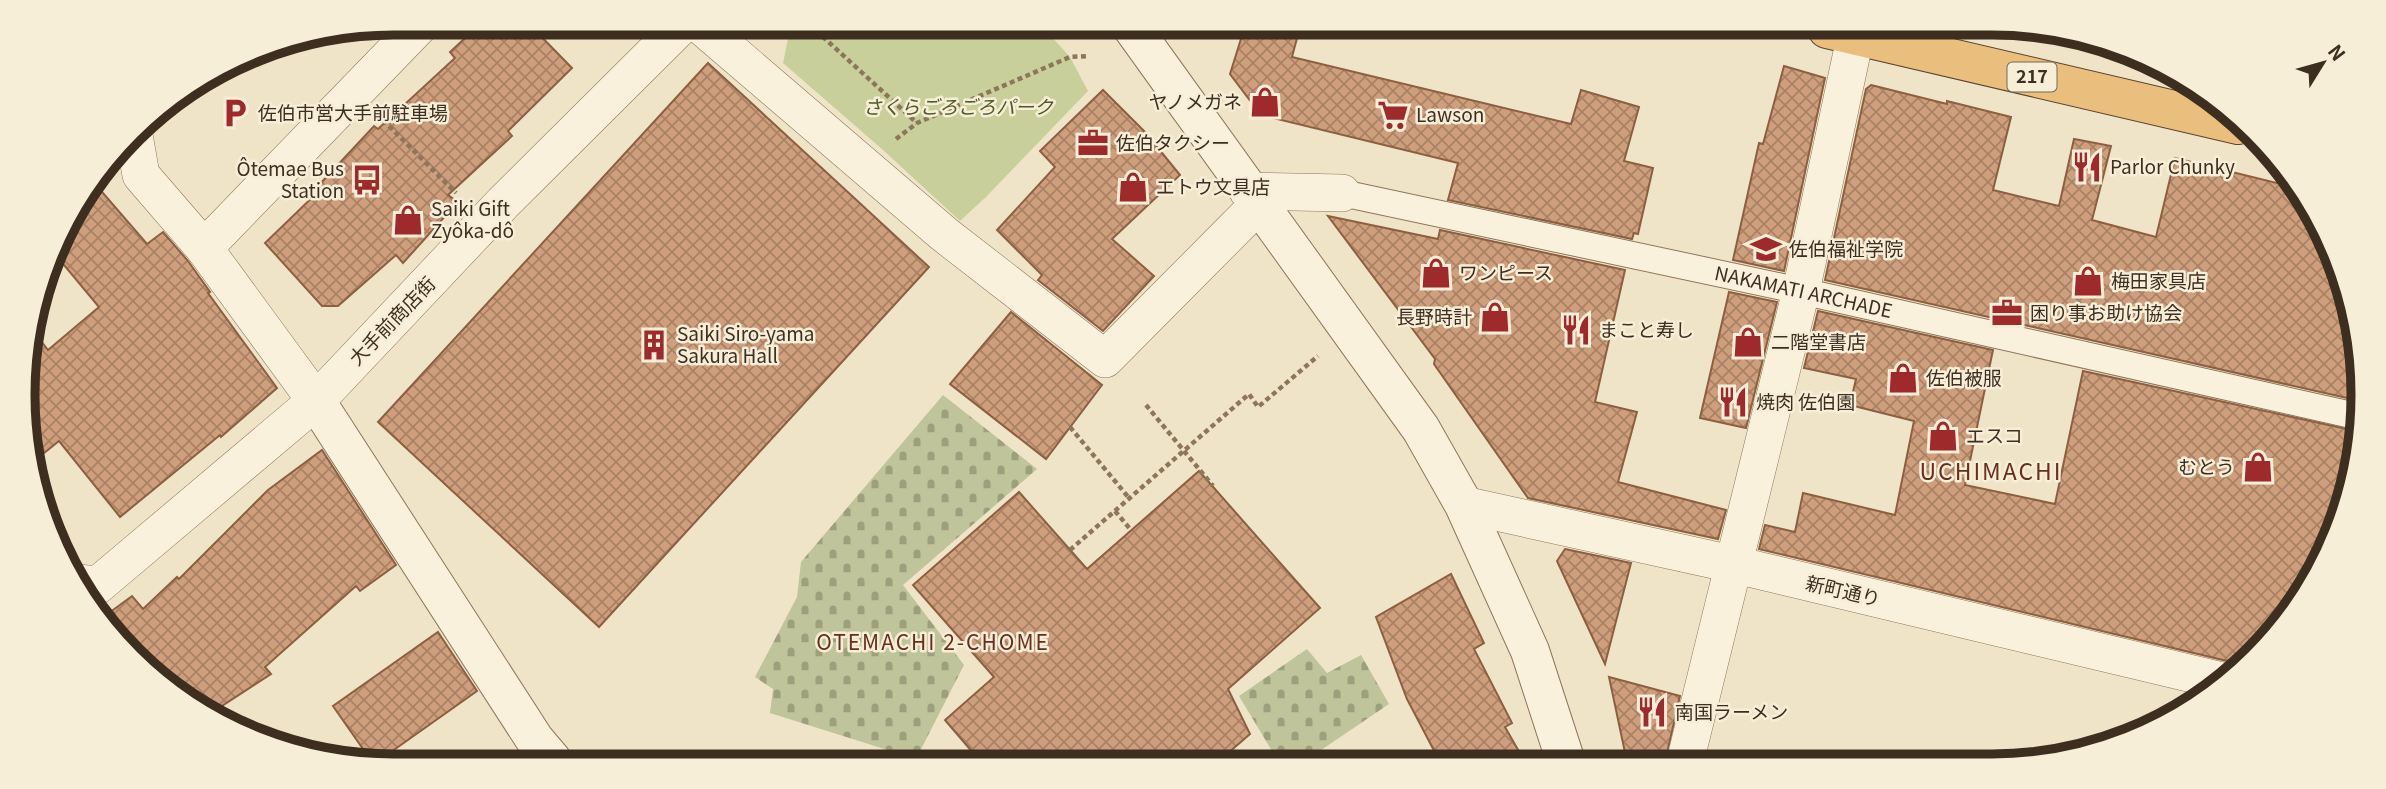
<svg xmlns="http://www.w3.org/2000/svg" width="2386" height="789" font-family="Georgia,'Noto Sans JP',serif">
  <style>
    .cemetery { fill: url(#cemetery-stones) }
    .green { fill: #c9cf9b }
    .building { fill: url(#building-cross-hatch); stroke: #8d5f41; stroke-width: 2 }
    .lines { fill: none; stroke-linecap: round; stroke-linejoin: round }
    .pedestrian-casing { stroke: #8d765c; stroke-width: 28 }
    .minor-casing { stroke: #8d765c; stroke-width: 38 }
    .tertiary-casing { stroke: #8d765c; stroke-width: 40 }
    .trunk-casing { stroke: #5b4430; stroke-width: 40 }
    .path { stroke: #8d765c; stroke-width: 4.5; stroke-dasharray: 5 3.5; stroke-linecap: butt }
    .pedestrian { stroke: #faf1dc; stroke-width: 26 }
    .minor { stroke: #faf1dc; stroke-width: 37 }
    .tertiary { stroke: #faf1dc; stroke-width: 38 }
    .trunk { stroke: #eabe7c; stroke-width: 38 }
    .labels { text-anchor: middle; stroke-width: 5; stroke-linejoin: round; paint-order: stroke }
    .shield { fill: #f7eed8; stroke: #756857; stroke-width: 2 }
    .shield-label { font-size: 18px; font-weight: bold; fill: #3d2e20 }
    .poi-label { font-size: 19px; fill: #3d2e20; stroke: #f7eed8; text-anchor: start }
    .park-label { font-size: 19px; font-style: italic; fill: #4d5a26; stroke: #f7eed8 }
    .street-label { font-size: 19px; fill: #3d2e20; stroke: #f7eed8 }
    .neighbourhood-label { font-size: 21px; letter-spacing: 2px; fill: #6b2e1e; stroke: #f7eed8 }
    .quarter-label { font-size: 23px; letter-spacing: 2px; fill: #6b2e1e; stroke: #f7eed8 }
    .rim { fill: none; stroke: #3d2e20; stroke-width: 9 }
  </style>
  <defs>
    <pattern id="cemetery-stones" width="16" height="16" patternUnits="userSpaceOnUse" patternTransform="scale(1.75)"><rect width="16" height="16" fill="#bfc49a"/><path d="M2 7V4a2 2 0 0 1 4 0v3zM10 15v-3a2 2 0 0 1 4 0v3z" fill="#9ca07d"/></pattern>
    <pattern id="building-cross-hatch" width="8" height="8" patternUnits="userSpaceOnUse" patternTransform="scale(1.75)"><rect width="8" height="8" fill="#cf9f7d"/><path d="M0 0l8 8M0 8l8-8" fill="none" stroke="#a98266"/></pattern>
  </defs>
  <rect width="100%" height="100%" fill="#f0e4c8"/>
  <g class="cemetery">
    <path d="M943,395L1037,469L903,585L964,665L916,759L770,713L773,689L755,677L797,597L801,562Z"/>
    <path d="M1307,649L1327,673L1361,655L1389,704L1305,761H1278L1239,696Z"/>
  </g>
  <path class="green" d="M791,24L1042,26L1070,57L1088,91L986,197L960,221L883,150L783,63Z"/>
  <g class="building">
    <path d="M481,23H528L572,68L508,131L512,136L448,195L458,202L403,263L396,255L338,306H322L265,243L322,188L319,185L374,126L378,129L455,58L450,52Z"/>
    <path d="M1245,26L1300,27L1292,57L1571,124L1581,90L1639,107L1624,161L1653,168L1638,234L1634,233L1632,239L1448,200L1458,163L1261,115L1230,74Z"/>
    <path d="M708,63L929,267L599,627L378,422Z"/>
    <path d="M1784,66L1825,78L1784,271L1733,260L1759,143L1763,144Z"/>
    <path d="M1871,85L1947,104V101L2011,117L1993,190L2059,206L2074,139L2111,146L2092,220L2156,237L2175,158L2301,189L2356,322V400L1825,280L1866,89Z"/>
    <path d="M1103,90L1145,132L1180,175L1112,239L1154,276L1103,331L1038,280L1042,275L997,230L1055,167L1040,151Z"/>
    <path d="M96,185L147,244L163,232L188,261L210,292L208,293L277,388L221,437L220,435L120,517L59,441L33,462L26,346L31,328L48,350L99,307L54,253L61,230Z"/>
    <path d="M1328,216L1438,239L1440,230L1625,270L1595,402L1637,412L1618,482L1726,510L1718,539L1528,498L1434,364L1435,359Z"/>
    <path d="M1729,292L1777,302L1746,428L1700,418Z"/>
    <path d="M1818,311L1993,350L1965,485L2055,504L2083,371L2356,431V467L2314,580L2254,658L2238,669L2227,661L1759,549L1765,525L1795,532L1803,493L1895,515L1914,421L1850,405L1856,379L1804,368Z"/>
    <path d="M1011,312L1102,385L1046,459L950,384Z"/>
    <path d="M322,450L396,565L360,591L356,586L265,667L271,674L211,713L188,703L102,618L132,596L143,609L177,577L179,579L268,490Z"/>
    <path d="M1199,471L1320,608L1228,689L1250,734L1219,761H980L945,720L994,677L913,585L1019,492L1087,569Z"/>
    <path d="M1565,549L1631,563L1605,664L1557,561Z"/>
    <path d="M1451,574L1484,643L1474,649L1512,723L1505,727L1525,762H1440L1407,699L1376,617Z"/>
    <path d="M438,632L477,691L381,759H370L333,706Z"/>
    <path d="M1609,677L1680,696L1665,762H1627Z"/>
  </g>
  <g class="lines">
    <g class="pedestrian-casing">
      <g id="pedestrian">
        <path id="s1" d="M1342,193L1801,291L2356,416"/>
      </g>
    </g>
    <g class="minor-casing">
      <g id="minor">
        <path d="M699,24L944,234L1105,359L1258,205"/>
        <path d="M134,135L141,175L204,248L316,401"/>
        <path d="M1248,191L1342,193"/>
        <path d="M204,248L422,23"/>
        <path d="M1464,505L1732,564L2222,681"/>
        <path d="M77,583L98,585L316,401L503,203L683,24"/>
        <path d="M1685,762L1801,291L1857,29"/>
      </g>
    </g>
    <g class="tertiary-casing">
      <g id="tertiary">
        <path d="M1131,26L1421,429L1464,505L1530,651L1566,762"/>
        <path d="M316,401L535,740L552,760"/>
      </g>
    </g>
    <g class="trunk-casing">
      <path id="trunk" d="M1827,29L2238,125"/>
    </g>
    <g class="path">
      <path d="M810,25L917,123"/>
      <path d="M383,120L456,193"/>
      <path d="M896,139L917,123L1070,57L1089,56"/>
      <path d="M1146,405L1213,486"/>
      <path d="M1070,427L1129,498"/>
      <path d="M1115,511L1131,530"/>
      <path d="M1070,550L1249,394L1258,407L1318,356"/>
    </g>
    <use href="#pedestrian" class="pedestrian"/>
    <use href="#minor" class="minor"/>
    <use href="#tertiary" class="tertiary"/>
    <use href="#trunk" class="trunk"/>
  </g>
  <defs>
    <g id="shop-bare" transform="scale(2.415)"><path d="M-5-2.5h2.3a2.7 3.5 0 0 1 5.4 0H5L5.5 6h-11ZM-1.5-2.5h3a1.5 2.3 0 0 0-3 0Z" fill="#9e2a2b" stroke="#f7eed8" stroke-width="2.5" paint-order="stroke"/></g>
    <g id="parking-bare" transform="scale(2.415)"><path d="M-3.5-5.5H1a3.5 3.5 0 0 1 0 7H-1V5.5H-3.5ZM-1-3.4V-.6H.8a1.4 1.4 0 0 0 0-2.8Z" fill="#9e2a2b" stroke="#f7eed8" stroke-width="2.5" paint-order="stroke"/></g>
    <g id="supermarket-bare" transform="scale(2.415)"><path d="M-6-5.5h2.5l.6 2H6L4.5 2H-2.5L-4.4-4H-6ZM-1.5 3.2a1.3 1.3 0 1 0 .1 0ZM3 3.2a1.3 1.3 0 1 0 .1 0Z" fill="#9e2a2b" stroke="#f7eed8" stroke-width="2.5" paint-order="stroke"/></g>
    <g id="office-bare" transform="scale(2.415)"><path d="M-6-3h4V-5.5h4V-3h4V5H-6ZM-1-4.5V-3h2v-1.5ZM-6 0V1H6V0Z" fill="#9e2a2b" stroke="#f7eed8" stroke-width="2.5" paint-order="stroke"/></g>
    <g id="restaurant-bare" transform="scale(2.415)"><path d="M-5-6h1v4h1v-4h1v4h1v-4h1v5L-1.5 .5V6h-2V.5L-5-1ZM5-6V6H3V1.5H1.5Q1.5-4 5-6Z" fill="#9e2a2b" stroke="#f7eed8" stroke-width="2.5" paint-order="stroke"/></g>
    <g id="bus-bare" transform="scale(2.415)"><path d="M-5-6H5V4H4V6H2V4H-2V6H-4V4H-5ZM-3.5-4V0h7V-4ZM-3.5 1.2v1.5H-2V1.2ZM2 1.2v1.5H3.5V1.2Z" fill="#9e2a2b" stroke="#f7eed8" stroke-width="2.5" paint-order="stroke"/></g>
    <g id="school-bare" transform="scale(2.415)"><path d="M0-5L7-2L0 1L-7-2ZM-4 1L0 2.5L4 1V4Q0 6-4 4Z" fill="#9e2a2b" stroke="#f7eed8" stroke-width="2.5" paint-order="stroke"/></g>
    <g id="building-bare" transform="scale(2.415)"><path d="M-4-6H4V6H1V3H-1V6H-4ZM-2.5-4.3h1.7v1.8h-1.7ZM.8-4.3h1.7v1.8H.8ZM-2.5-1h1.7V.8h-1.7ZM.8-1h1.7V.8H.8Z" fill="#9e2a2b" stroke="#f7eed8" stroke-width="2.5" paint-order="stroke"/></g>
  </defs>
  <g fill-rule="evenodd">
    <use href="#shop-bare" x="1265" y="102"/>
    <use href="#parking-bare" x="235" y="113"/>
    <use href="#supermarket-bare" x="1393" y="115"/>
    <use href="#office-bare" x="1093" y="143"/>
    <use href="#restaurant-bare" x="2087" y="167"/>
    <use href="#bus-bare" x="367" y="180"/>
    <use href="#shop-bare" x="1133" y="187"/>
    <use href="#shop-bare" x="408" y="220"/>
    <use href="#school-bare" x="1766" y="249"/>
    <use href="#shop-bare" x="1436" y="273"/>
    <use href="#shop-bare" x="2088" y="281"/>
    <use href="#office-bare" x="2007" y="313"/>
    <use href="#shop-bare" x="1495" y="317"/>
    <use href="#restaurant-bare" x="1576" y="330"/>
    <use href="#shop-bare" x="1748" y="342"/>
    <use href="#building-bare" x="654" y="345"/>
    <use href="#shop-bare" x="1903" y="378"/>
    <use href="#restaurant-bare" x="1733" y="402"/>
    <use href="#shop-bare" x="1943" y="436"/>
    <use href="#shop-bare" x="2258" y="467"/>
    <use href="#restaurant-bare" x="1652" y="712"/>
  </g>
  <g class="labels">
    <rect class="shield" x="2007.5" y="62.5" width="49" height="29" rx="5"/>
    <g class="shield-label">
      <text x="2032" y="83">217</text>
    </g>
    <g class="poi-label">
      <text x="1242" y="109" text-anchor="end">ヤノメガネ</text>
      <text x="258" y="120">佐伯市営大手前駐車場</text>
      <text x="1416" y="122">Lawson</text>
      <text x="1116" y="150">佐伯タクシー</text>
      <text x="2110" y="174">Parlor Chunky</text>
      <text x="344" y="176" text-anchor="end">Ôtemae Bus<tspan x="344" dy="22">Station</tspan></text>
      <text x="1156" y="194">エトウ文具店</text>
      <text x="431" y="216">Saiki Gift<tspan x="431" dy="22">Zyôka-dô</tspan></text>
      <text x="1789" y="256">佐伯福祉学院</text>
      <text x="1459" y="280">ワンピース</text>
      <text x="2111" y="288">梅田家具店</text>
      <text x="2030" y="320">困り事お助け協会</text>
      <text x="1472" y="324" text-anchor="end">長野時計</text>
      <text x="1599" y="337">まこと寿し</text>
      <text x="677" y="341">Saiki Siro-yama<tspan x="677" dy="22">Sakura Hall</tspan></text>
      <text x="1771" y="349">二階堂書店</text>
      <text x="1926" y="385">佐伯被服</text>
      <text x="1756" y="409">焼肉 佐伯園</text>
      <text x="1966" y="443">エスコ</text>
      <text x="2235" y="474" text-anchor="end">むとう</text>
      <text x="1675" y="719">南国ラーメン</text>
    </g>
    <g class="park-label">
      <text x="958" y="114">さくらごろごろパーク</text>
    </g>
    <g class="street-label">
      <text dy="7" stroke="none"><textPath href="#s1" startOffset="472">NAKAMATI ARCHADE</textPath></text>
      <text transform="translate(392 321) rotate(-46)" y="7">大手前商店街</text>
      <text transform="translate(1843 591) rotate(13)" y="7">新町通り</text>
    </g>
    <g class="neighbourhood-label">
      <text x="933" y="650">OTEMACHI 2-CHOME</text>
    </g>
    <g class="quarter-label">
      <text x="1991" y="480">UCHIMACHI</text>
    </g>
  </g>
  <path d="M0 0H2386V789H0ZM394 35H1992A359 359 0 0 1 2351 394V395A359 359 0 0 1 1992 754H394A359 359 0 0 1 35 395V394A359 359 0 0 1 394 35Z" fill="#f7eed8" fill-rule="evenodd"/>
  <path class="rim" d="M394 35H1992A359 359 0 0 1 2351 394V395A359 359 0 0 1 1992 754H394A359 359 0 0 1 35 395V394A359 359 0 0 1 394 35Z"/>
  <g transform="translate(2323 63) rotate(53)" stroke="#f7eed8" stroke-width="5" paint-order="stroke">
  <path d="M0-5L12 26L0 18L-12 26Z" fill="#3d2e20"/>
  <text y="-10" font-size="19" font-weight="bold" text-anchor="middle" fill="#3d2e20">N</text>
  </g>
</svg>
